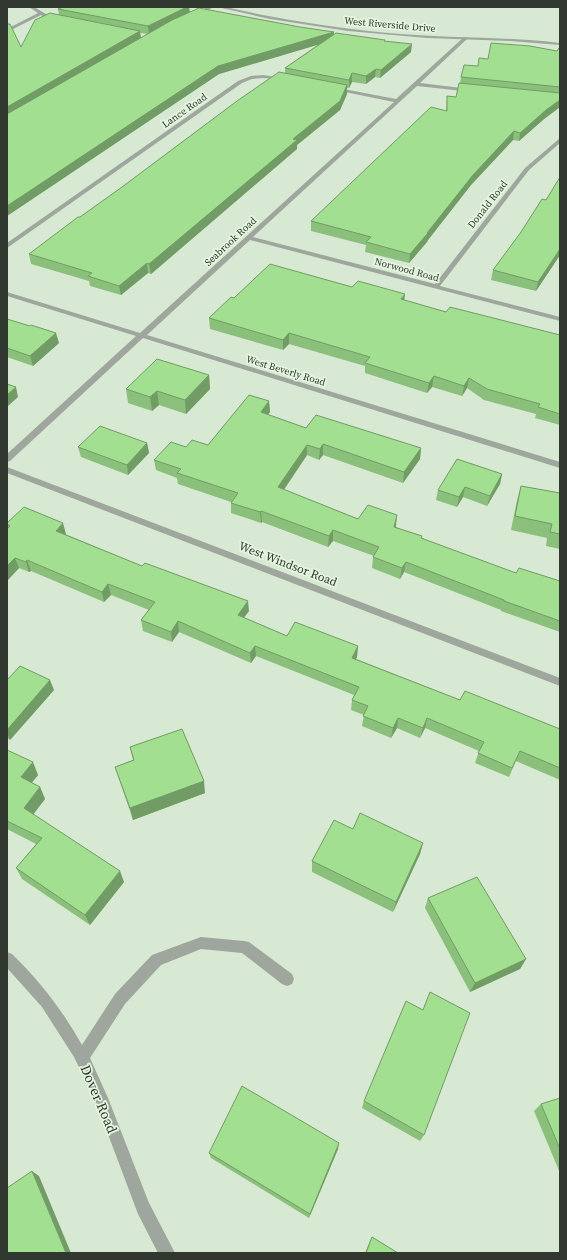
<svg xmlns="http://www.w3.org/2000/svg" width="567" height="1260" font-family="'Source Serif 4',serif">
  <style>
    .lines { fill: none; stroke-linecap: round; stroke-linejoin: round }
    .minor { fill: #9fa69d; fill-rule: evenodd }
    .tertiary { fill: #9fa69d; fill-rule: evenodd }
    .wall { fill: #8bc07c; fill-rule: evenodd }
    .shaded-wall { fill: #719c65 }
    .building { fill: #a2df90; stroke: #719c65 }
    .labels { text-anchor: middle; stroke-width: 3.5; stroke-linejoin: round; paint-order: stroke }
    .far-street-label { font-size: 10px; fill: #31382f; stroke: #e4f6df }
    .street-label { font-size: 12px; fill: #31382f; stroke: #e4f6df }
    .near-street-label { font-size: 14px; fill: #31382f; stroke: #e4f6df }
  </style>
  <rect width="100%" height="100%" fill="#d7e9d2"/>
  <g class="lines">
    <g class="minor">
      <path d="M29,7H34L51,17L59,20L57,21L47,19L41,15L7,32V29L38,13Z"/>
      <path d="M208,7H214L197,15L193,14Z"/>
      <path d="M464,37L468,38L420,83L470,89L472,90V92L417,86L253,237L435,284L525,168L560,138V143L529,170L440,286L560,317V321L250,240L147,335L560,462V468L143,338L10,461L7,462V454L136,336L7,296V292L140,333L394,102L335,90L333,89V87L396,99Z"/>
      <path d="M263,75L288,79L286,80L263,78L252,79L242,83L7,248V243L238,81L251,76Z"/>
      <path d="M7,467L560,678V686L7,473Z"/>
      <path d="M201,937L244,941L249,942L292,974L294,979L292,984L287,986L282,984L242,953L201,949L161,965L125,1004L90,1058L108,1098L149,1203L175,1253H158L138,1214L94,1097L74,1057L42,1007L7,968V952L12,954C40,981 63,1011 82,1045L115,994L152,955Z"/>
    </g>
    <path class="tertiary" d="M217,7H225C283,20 342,29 401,34C449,38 496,37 543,41L560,43V45L510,41L427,38L348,31L270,19Z"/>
  </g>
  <g class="wall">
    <path d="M63,7H189L190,12L384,42L411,52L380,78L375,77L366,84L352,82L349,88H347V94L340,110L297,145V149L151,274L148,273L121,295L90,286L89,281L31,264L29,254L285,73V68L319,44L219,74L7,216V18L8,24L21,47L59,15L58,9ZM140,33L148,34L141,38Z"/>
    <path d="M560,48V107L544,119L519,141L513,140L471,185L428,240L427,242L409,263L365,252L366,245L311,231V221L446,111L447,96L456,97L460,83L461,77L488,59L557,51Z"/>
    <path d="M560,255L536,291L491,280L493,270Z"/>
    <path d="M234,298L404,300L446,312L560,335V425L535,418L536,414L484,400L467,388L462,396L432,387L427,393L365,373V366L289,344L283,350L210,329L209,318Z"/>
    <path d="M7,319L59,343L33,366L7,357Z"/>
    <path d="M209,375L210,389L186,414L159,405L152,411L128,403L126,389Z"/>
    <path d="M269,401L270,412L267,415L306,428L421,448L420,459L403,483L323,455L319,460L307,455L284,490L358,519L396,527L421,538L560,594V632L501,611V610L404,572L400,579L372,568L373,557L374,556L333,541L328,547L262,522L261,523L231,513V502L178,484L177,478L156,470L154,460L186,447L208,445Z"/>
    <path d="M147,443L149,453L128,475L81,457L78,447Z"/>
    <path d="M502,474L500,484L487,506L463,497L457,507L436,500L438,490Z"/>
    <path d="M521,486L560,493V549L546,546L547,538L511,530L517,500Z"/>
    <path d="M7,523L66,534H65L249,611L244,618L287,636L358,646L357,657L356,659L460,700L560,729V780L516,761L509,777L475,763L479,751L425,728L420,738L397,728L391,738L362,726L364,715L351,710L352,700L354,695L256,656L251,663L179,632L172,642L143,631L141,620L149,610L111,595L104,602L31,571L29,572L19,568L7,581V529L8,528Z"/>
    <path d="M7,680L54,690L10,740L7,738Z"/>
    <path d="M130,747L205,793L133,820L119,779L115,767L133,760Z"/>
    <path d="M7,750L38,775L32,783L40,787L45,799L33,814L124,882L90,925L22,879L16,868L36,844L7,829Z"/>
    <path d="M353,829L423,843L420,854L393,912L312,872V861Z"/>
    <path d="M428,898L526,959L520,969L470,992L425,908Z"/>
    <path d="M423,1010L424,1135L420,1141L362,1108L364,1101Z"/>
    <path d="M560,1098V1173L534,1111L541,1104Z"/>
    <path d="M338,1149L309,1218L211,1158L209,1153Z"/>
    <path d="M372,1237L398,1253H365L370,1241Z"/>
  </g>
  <g class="shaded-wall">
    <path d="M187,7H189L190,14L149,34L148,26Z"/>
    <path d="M140,31L141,39L7,117V107Z"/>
    <path d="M334,32V40L219,74L7,216V206L218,66Z"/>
    <path d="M412,44L411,52L380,78L381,70Z"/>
    <path d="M376,69L375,77L366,84V76Z"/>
    <path d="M352,73V82L349,88V80Z"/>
    <path d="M347,85V94L340,110L297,145V149L151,274L149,264L293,139Z"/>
    <path d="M560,100V107L544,119L519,141L520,133L546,110Z"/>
    <path d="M514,131L513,140L471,185L428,240L427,242L409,263L410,254L427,233L473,175Z"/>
    <path d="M560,249V255L536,291L538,282Z"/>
    <path d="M147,263L148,273L121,295L119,286Z"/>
    <path d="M405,294L404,304L401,299Z"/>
    <path d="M56,333L59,343L33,366L30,356Z"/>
    <path d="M289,333V344L283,350V340Z"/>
    <path d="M209,375L210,389L186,414L185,400Z"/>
    <path d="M434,376L432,387L427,393L429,383Z"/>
    <path d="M469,378L467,388L462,396L464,386Z"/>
    <path d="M16,387L18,397L7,407V395Z"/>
    <path d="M157,391L159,405L152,411L150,397Z"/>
    <path d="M269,401L270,412L261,423V412Z"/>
    <path d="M147,443L149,453L128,475L127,465Z"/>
    <path d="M323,444V455L319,460L320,449Z"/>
    <path d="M307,445V455L278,498V487Z"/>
    <path d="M421,448L420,459L403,483L404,472Z"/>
    <path d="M502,474L500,484L487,506L490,496Z"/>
    <path d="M465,487L463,497L457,507L459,497Z"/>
    <path d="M261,511L262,522L261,523L260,512Z"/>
    <path d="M397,515L396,526L393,537L394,527Z"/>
    <path d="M63,523L66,534L59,541L56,531Z"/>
    <path d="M333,530V541L328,547L329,536Z"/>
    <path d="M15,558L19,568L7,581V566Z"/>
    <path d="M27,560L31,571L29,572L26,562Z"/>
    <path d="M406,562L404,572L400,579L402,568Z"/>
    <path d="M108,584L111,595L104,602L102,592Z"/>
    <path d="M248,601L249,611L238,625V615Z"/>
    <path d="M178,621L179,632L172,642L171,632Z"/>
    <path d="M255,646L256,656L251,663L250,653Z"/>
    <path d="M358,646L357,657L351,668L352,658Z"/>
    <path d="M50,680L54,690L10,740L7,733V730Z"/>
    <path d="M398,718L397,728L391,738L393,728Z"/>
    <path d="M427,718L425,728L420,738L423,728Z"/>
    <path d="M33,762L38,775L26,789L21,777Z"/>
    <path d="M204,781L205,793L133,820L130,808Z"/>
    <path d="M40,787L45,799L29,820L24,808Z"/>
    <path d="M423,843L420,854L393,912L396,902Z"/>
    <path d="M120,871L124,882L90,925L85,915Z"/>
    <path d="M526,959L520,969L470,992L475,983Z"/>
    <path d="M339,1143L338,1149L309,1218L310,1214Z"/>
    <path d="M32,1171L39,1176L71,1253H66Z"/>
  </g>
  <g class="building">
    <path d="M63,7H187L148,26L58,9Z"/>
    <path d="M199,8L300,27L334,32L218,66L7,206V114L172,20Z"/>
    <path d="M50,13L140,31L7,107V24H10L21,47L35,20Z"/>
    <path d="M336,33L385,40L384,41L412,44L381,70L376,69L366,76L352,73L349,80L285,68Z"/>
    <path d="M491,43L530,46L557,51L559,48H560V87L461,77L464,65L478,66L479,58L488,59Z"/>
    <path d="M279,72L347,85L340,101L293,139L297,140L149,264L147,263L119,286L88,276L92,273L29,254L78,217H80L122,187L237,101Z"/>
    <path d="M459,83L560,93V100L546,110L520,133L514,131L473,175L427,233H428L410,254L366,242L371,237L311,221L431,107L447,111V96L456,97Z"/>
    <path d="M560,177V249L538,282L493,270L521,232L542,199L546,200Z"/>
    <path d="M270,264L352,287L358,281L405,294L401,299L446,312L450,307L560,335V414L538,407L540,404L487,389L469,378L464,386L434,376L429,383L365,363L370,357L289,333L283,340L209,318L231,297L234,298Z"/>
    <path d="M7,319L30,326L31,325L56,333L30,356L7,348Z"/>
    <path d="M157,359L209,375L185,400L157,391L150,397L126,389Z"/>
    <path d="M7,384L16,387L7,395Z"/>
    <path d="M249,395L269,401L261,412L306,428L316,415L421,448L404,472L323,444L320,449L307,445L278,487L358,519L368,505L397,515L394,527L422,536L421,538L516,573L519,568L560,581V621L504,601V600L406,562L402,568L373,557L379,547L333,530L329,536L261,511L260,512L231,503L238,493L177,473L181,469L154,460L171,442L186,447L192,440L208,445Z"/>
    <path d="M100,426L147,443L127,465L78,447Z"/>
    <path d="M457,459L502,474L490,496L465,487L459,497L438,490Z"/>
    <path d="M521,486L560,493V534L550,532L552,524L515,516Z"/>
    <path d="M24,507L63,523L56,531L142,566L145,563L248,601L238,615L287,636L295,622L358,646L352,658L460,700L465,691L560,729V768L520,751L512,768L478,753L484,742L427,718L423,728L398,718L393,728L363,716L368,706L352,700L359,687L255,646L250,653L178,621L171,632L141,620L155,602L108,584L102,592L27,560L26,562L15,558L7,566V529L10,526L7,524V523Z"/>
    <path d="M20,666L50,680L7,730V680Z"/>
    <path d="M182,729L204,781L130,808L115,767L134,760L130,747Z"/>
    <path d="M7,750L33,762L21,777L40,787L24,808L120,871L85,915L16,868L42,838L7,821Z"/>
    <path d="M360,813L423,843L396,902L312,861L334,820L353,829Z"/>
    <path d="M477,877L526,959L475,983L428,898Z"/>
    <path d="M430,992L470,1013L424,1135L364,1101L406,1001L423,1010Z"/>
    <path d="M242,1086L339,1143L310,1214L209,1153Z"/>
    <path d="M560,1098V1149L541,1104Z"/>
    <path d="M32,1171L66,1253H7V1188Z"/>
    <path d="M372,1237L398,1253H366Z"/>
  </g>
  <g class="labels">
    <g class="far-street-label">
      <text transform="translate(390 24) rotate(5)" y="4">West Riverside Drive</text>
      <text transform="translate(184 110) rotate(-35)" y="4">Lance Road</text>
      <text transform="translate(487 204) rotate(-52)" y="4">Donald Road</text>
      <text transform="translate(230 241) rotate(-43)" y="4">Seabrook Road</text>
      <text transform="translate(407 269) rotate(15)" y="4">Norwood Road</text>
      <text transform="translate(286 370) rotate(17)" y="4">West Beverly Road</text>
    </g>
    <g class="street-label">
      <text transform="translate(288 564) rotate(21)" y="4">West Windsor Road</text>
    </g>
    <g class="near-street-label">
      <text transform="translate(99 1099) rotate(67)" y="5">Dover Road</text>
    </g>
  </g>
  <rect width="567" height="1260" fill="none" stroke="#31382f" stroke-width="16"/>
</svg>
